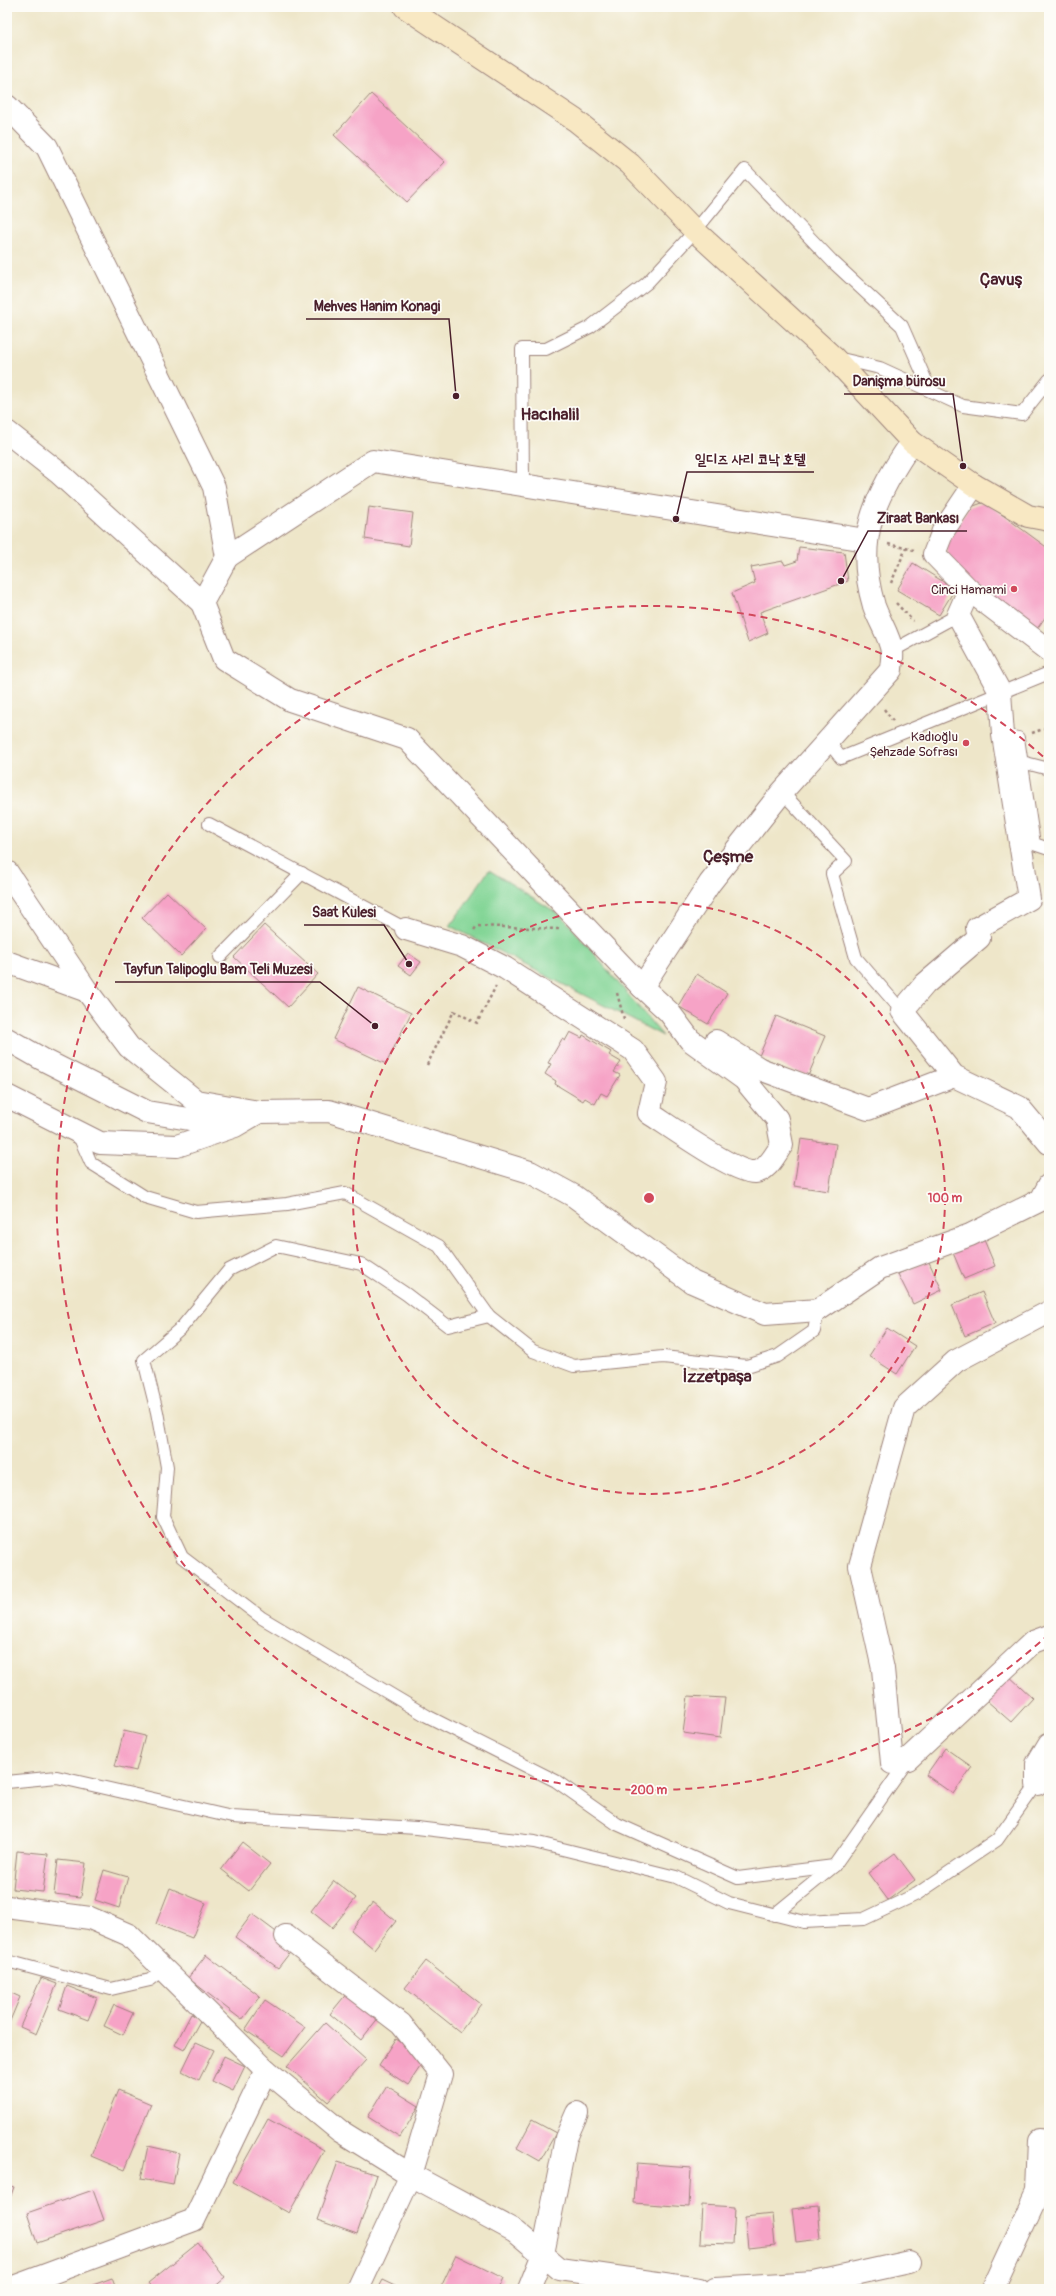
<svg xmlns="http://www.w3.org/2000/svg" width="1056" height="2296" font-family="Pangolin,'Poor Story',sans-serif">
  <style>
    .green { fill: #83d596; stroke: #667a60 }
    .building { fill: #f6a3c6 }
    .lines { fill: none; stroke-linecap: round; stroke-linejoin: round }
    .lane-casing { stroke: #9c827a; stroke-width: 14 }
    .street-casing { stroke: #9c827a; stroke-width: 24 }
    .secondary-casing { stroke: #9c827a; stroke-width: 24 }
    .path { stroke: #9c827a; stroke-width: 2.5; stroke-dasharray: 3 3; stroke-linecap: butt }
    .lane { stroke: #fff; stroke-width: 12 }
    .street { stroke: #fff; stroke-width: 22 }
    .secondary { stroke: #f8e8c3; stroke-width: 22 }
    .ring { fill: none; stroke: #d1495b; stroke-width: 2; stroke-dasharray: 7 5 }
    .poi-dot { fill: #d1495b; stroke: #fdfcf7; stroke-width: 1.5 }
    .labels { text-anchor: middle; stroke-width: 3.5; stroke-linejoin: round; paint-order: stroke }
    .poi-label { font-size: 13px; fill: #4a1f2b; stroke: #fdfcf7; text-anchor: end }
    .district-label { font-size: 17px; font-weight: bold; fill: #4a1f2b; stroke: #fdfcf7 }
    .centre { fill: #d1495b; stroke: #fdfcf7; stroke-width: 2 }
    .ring-label { font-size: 12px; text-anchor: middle; font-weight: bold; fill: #d1495b; stroke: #fdfcf7; stroke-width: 3.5; stroke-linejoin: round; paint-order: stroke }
    .leader { fill: none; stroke: #4a1f2b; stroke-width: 1.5 }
    .callout-dot { fill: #4a1f2b; stroke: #fdfcf7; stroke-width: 1.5 }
    .callout-label { font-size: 14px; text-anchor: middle; font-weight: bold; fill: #4a1f2b; stroke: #fdfcf7; stroke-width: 3.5; stroke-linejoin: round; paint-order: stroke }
  </style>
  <rect width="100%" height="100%" fill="#fdfcf7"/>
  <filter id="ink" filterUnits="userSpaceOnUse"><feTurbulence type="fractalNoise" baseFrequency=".025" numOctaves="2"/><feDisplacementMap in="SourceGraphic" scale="8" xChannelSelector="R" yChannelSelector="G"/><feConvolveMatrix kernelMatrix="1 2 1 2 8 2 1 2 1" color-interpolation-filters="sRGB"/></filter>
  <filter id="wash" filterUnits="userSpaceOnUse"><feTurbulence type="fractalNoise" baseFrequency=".012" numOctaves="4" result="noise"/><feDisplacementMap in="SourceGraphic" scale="16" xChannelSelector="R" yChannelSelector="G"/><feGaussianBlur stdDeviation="0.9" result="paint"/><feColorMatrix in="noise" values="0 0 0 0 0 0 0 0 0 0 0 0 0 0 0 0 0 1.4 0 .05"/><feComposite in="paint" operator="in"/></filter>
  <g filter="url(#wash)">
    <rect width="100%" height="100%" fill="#eee6c9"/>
    <path class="green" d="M489,870L562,916L663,1036L450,926Z"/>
    <g id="blocks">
      <g class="building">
        <path d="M371,94L445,162L407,202L334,135Z"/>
        <path d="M985,502L1049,549V612L1034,633L951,565L946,545L968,508Z"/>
        <path d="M369,507L413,513L409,546L365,539Z"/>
        <path d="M799,547L844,552L848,581L760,612L768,633L748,642L732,593L755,583L751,567L783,561L785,565L797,561Z"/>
        <path d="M913,563L955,589L939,615L897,590Z"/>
        <path d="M167,892L206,929L181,956L142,918Z"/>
        <path d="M264,925L318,974L288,1007L234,957Z"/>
        <path d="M408,953L421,962L411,975L398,966Z"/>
        <path d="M697,974L727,993L708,1024L678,1006Z"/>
        <path d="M358,987L411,1013L386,1064L333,1039Z"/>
        <path d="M776,1016L825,1036L808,1076L759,1056Z"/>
        <path d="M570,1032L582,1038L583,1035L611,1052L609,1055L621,1062L614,1072L620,1075L607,1096L601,1093L595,1104L585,1098L583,1101L555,1084L556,1081L545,1074L551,1064L548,1063L562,1039L565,1041Z"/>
        <path d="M801,1139L836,1144L829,1191L794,1186Z"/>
        <path d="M982,1235L995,1266L964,1279L951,1248Z"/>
        <path d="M928,1260L942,1290L913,1304L898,1274Z"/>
        <path d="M982,1292L995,1323L965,1336L952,1305Z"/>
        <path d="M887,1328L915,1346L897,1374L869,1356Z"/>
        <path d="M1008,1675L1033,1698L1011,1722L986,1700Z"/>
        <path d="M688,1696L725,1698L720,1738L683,1733Z"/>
        <path d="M124,1731L145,1736L136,1771L115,1766Z"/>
        <path d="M945,1748L972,1767L953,1794L926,1775Z"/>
        <path d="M242,1842L270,1864L249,1891L221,1869Z"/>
        <path d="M17,1851L48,1854L43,1892L13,1889Z"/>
        <path d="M895,1853L915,1880L888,1900L868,1873Z"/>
        <path d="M58,1860L86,1863L81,1897L54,1894Z"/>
        <path d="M104,1870L128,1877L119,1908L95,1900Z"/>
        <path d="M334,1881L356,1898L332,1928L311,1911Z"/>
        <path d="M170,1888L206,1903L192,1938L156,1924Z"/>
        <path d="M373,1902L396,1921L374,1949L351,1930Z"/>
        <path d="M252,1914L295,1946L278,1968L235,1937Z"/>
        <path d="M206,1955L260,1996L242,2020L188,1978Z"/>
        <path d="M426,1961L481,2004L460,2032L405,1988Z"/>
        <path d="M41,1978L57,1984L36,2034L20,2027Z"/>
        <path d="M67,1986L97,1998L88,2020L59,2009Z"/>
        <path d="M7,1991L20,1997L7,2028Z"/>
        <path d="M348,1992L379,2017L361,2040L330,2014Z"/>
        <path d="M265,2000L305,2027L284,2056L245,2030Z"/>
        <path d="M114,2005L133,2013L123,2035L104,2026Z"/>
        <path d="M191,2014L201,2019L184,2050L175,2045Z"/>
        <path d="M325,2023L366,2060L328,2102L287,2066Z"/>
        <path d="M396,2039L426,2058L408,2085L379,2066Z"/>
        <path d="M196,2042L214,2050L199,2080L182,2071Z"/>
        <path d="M224,2056L245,2066L233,2091L212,2081Z"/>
        <path d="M387,2086L419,2106L400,2137L368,2117Z"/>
        <path d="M118,2090L151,2104L124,2170L91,2156Z"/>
        <path d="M268,2119L324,2150L289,2213L233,2182Z"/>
        <path d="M532,2120L556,2133L540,2161L517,2148Z"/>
        <path d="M148,2146L179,2153L173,2185L141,2179Z"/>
        <path d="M338,2162L377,2175L357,2234L317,2220Z"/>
        <path d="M637,2163L691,2167L689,2207L634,2203Z"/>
        <path d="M7,2185L14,2187L7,2206Z"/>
        <path d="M93,2190L104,2220L37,2243L27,2213Z"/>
        <path d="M702,2205L735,2207L733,2244L700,2243Z"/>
        <path d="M818,2206L821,2239L796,2242L792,2209Z"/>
        <path d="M772,2214L775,2245L748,2248L745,2217Z"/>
        <path d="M198,2243L225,2278L212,2289H153L148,2283Z"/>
        <path d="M456,2255L503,2278L498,2289H440Z"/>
        <path d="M112,2278L116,2289H82Z"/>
        <path d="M382,2280L401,2289H377Z"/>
      </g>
    </g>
  </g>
  <g filter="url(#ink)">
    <use href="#blocks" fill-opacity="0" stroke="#9c827a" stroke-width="1"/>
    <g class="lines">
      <g class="lane-casing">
        <g id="lane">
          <path d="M837,358L880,368L963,406L1022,414L1049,380"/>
          <path d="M523,485L522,349H546L590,327L647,283L695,231L745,170L833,262L902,326L930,390"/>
          <path d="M892,651L958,615"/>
          <path d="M1003,735L1018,738L1034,844L1049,849"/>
          <path d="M827,740L841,758L1049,673"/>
          <path d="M1022,762L1049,769"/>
          <path d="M782,792L846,861L832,874L856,958L902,1011"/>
          <path d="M209,824L406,929"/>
          <path d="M220,957L302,873"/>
          <path d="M78,1134L91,1163L145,1197L196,1212L287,1204L345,1193L439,1246L489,1316L533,1351L574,1366L663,1357L747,1366L778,1356L814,1331L818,1310"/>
          <path d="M489,1316L448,1326L406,1294L361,1264L276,1246L229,1270L182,1327L144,1360L157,1412L167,1467L163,1517L182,1557L262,1618L427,1716L556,1781L617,1824L738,1878L834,1866"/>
          <path d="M7,1782L57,1777L232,1817L417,1828L534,1842L676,1877L729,1903L804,1922L864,1919L917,1894L997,1840L1049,1767"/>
          <path d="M774,1915L834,1866L908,1760"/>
          <path d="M7,1961L111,1989L150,1980L164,1969"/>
        </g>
      </g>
      <g class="street-casing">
        <g id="street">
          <path d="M7,106L47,147L214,487L227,557L202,603L224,659L290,700L407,739L642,987"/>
          <path d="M7,432L59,473L202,603"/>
          <path d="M974,485L943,531L934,554L969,590L958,615L1000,692L1003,735L1029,899L977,928L979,938L925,984L902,1011L954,1076L1019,1107L1049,1143"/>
          <path d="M227,557L373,461L866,540"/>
          <path d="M969,590L1049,651"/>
          <path d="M7,872L87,991L129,1047L196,1101L259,1112"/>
          <path d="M406,929L462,946L505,968L633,1050L656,1082L649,1113C668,1125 736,1174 755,1172C768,1171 775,1154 782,1145L777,1119L744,1079L690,1040L669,1012L642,987L710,883L782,792L891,670C891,664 893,657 892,652C890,636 879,621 874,606C854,539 874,497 912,442"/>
          <path d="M7,962L87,991"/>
          <path d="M7,1039L42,1059L147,1112L231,1126"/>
          <path d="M716,1041L760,1069L868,1109L954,1076"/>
          <path d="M7,1096L100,1143L177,1146L235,1126L259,1112L329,1111L530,1172L574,1196L692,1282L765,1314L818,1310L880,1268L970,1235L1041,1200L1049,1185"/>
          <path d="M1049,1312L956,1361L904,1408L860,1566L883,1669L892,1763L908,1759L1033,1642L1049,1636"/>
          <path d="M1037,1784V1764L1049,1744"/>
          <path d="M7,1907L90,1918L129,1935L266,2070L340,2131L411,2175L515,2231L560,2269L699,2289"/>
          <path d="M286,1936L401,2024L441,2074L411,2175L358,2289"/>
          <path d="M8,2289L194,2220L266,2070"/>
          <path d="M529,2289L543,2254L566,2138L577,2113"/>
          <path d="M715,2289L814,2283L909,2262"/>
          <path d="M993,2289L1038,2192L1040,2140"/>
        </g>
      </g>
      <g class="secondary-casing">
        <path id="secondary" d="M405,7L575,120L630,164L695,231L833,357L912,442L974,485L1028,516L1049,520"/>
      </g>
      <g class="path">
        <path d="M888,544L914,550"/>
        <path d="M891,583L906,548"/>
        <path d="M896,603L913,621"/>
        <path d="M884,709L893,721"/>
        <path d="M1032,733L1049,727"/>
        <path d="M474,930L477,926L559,929"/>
        <path d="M617,993L624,1019"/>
        <path d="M427,1065L454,1011L477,1023L496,986"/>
      </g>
      <use href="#lane" class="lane"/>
      <use href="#street" class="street"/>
      <use href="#secondary" class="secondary"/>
    </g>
  </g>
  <g class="ring">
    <circle cx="649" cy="1198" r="296"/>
    <path d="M1049 1634A592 592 0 1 1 1049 762"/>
  </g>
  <g class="poi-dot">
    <circle cx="1014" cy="589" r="4"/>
    <circle cx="966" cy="743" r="4"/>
  </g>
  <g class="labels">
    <g class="poi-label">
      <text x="1006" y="594">Cinci Hamami</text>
      <text x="958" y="741">Kadıoğlu<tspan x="958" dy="15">Şehzade Sofrası</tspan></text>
    </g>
    <g class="district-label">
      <text x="1001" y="285">Çavuş</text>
      <text x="550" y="420">Hacıhalil</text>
      <text x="728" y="862">Çeşme</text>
      <text x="717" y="1382">İzzetpaşa</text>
    </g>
  </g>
  <circle cx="649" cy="1198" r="6" class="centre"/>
  <g class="ring-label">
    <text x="945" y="1202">100 m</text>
    <text x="649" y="1794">200 m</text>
  </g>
  <path class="leader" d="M456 396L449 319H306M963 466L953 394H844M676 519L687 472H814M841 581L868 531H967M409 964L384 925H304M375 1026L320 982H115"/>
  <g class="callout-dot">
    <circle cx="456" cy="396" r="4"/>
    <circle cx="963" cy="466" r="4"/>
    <circle cx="676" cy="519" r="4"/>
    <circle cx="841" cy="581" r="4"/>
    <circle cx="409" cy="964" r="4"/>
    <circle cx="375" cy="1026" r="4"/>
  </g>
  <g class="callout-label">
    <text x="377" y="311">Mehves Hanim Konagi</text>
    <text x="899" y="386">Danişma bürosu</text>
    <text x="750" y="464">일디즈 사리 코낙 호텔</text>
    <text x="918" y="523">Ziraat Bankası</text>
    <text x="344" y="917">Saat Kulesi</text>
    <text x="218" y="974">Tayfun Talipoglu Bam Teli Muzesi</text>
  </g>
  <rect width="1056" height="2296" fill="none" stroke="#fdfcf7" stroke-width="24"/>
</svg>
